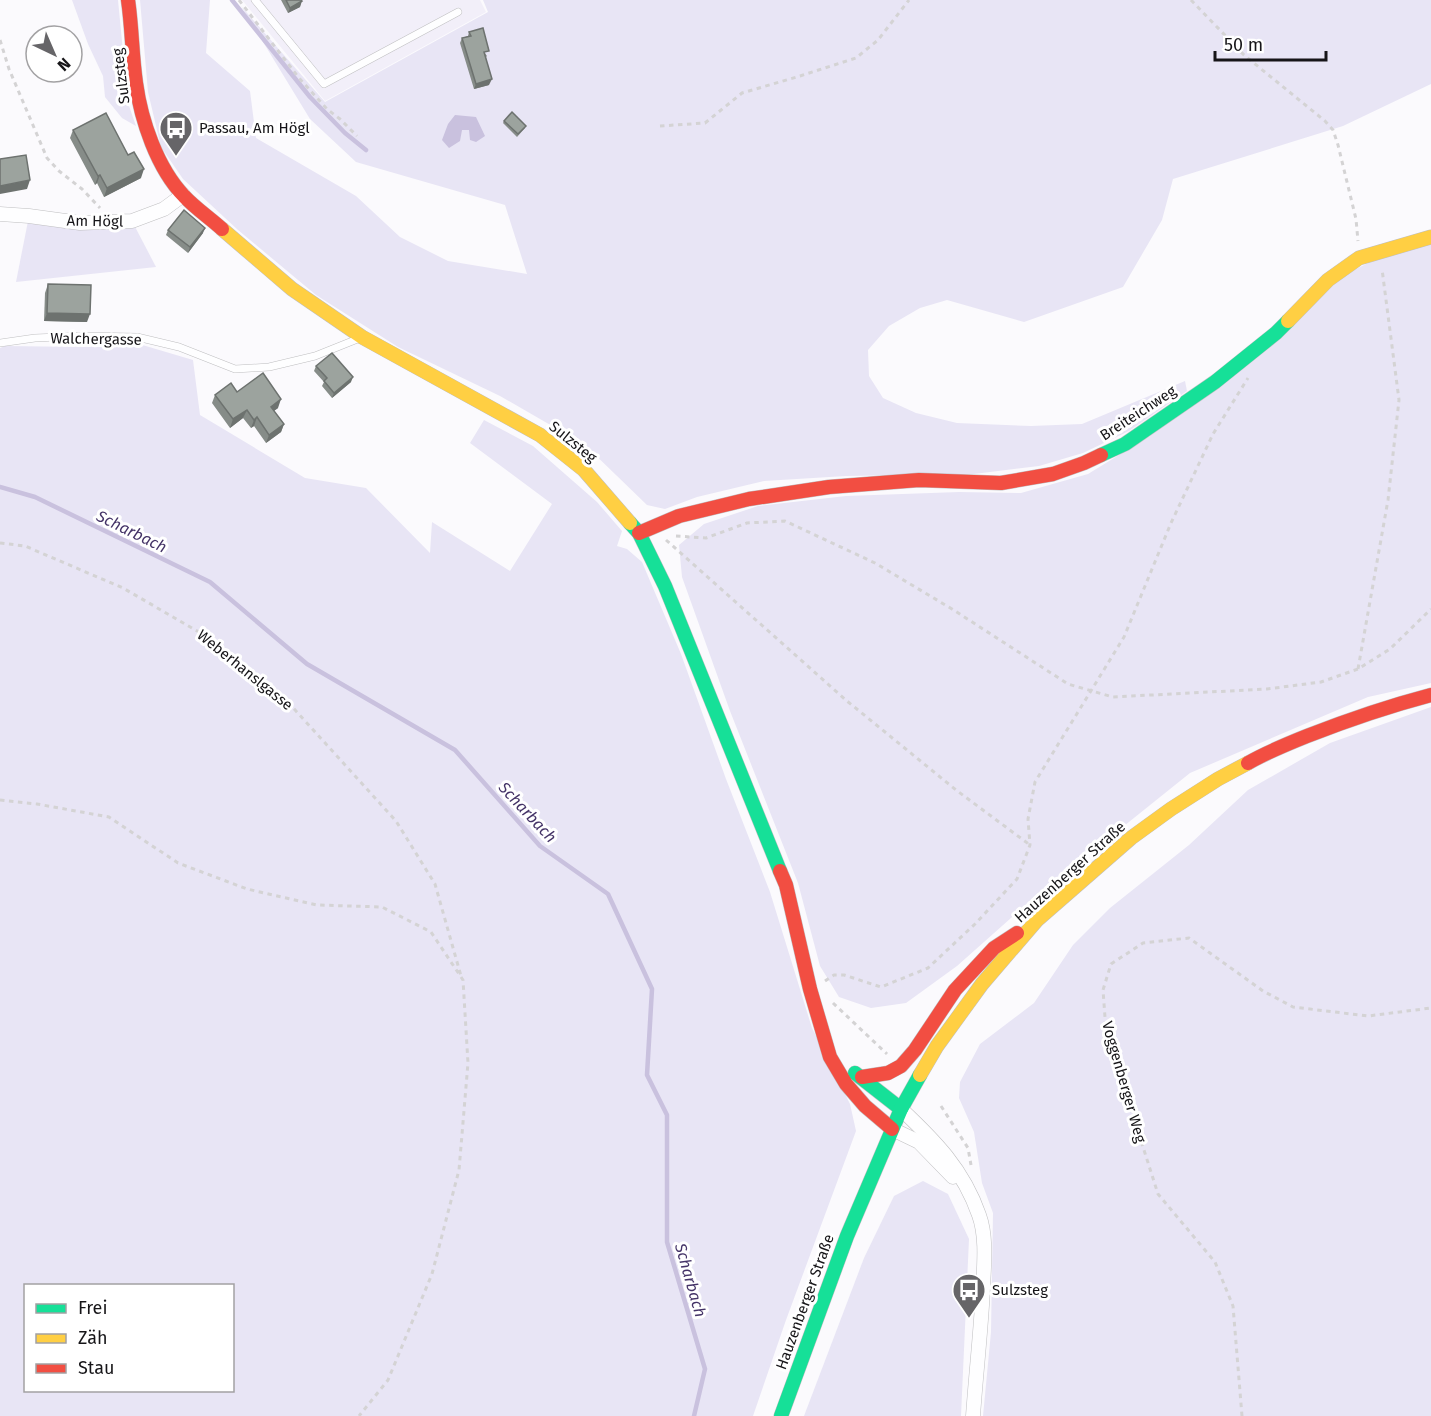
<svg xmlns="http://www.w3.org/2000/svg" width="1431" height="1416" font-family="'Fira Sans',sans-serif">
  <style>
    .built { fill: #f2eff9 }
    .green { fill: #e8e5f5; fill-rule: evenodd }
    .water { fill: #c9c1de }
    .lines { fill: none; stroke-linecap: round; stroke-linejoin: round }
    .stream { stroke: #c9c1de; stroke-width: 4.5 }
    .lane-casing { stroke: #bfbfc1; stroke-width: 8 }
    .street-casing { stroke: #bfbfc1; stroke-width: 15 }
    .fast-casing { stroke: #bfbfc1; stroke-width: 15 }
    .slow-casing { stroke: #bfbfc1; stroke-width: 15 }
    .jam-casing { stroke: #bfbfc1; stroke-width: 15 }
    .path { stroke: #d4d3d4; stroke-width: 3; stroke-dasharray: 4.5 4.5; stroke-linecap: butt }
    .lane { stroke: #fefeff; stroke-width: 7 }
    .street { stroke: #fefeff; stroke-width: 14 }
    .fast { stroke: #16e098; stroke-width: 14 }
    .slow { stroke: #ffcf43; stroke-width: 14 }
    .jam { stroke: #f24e42; stroke-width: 14 }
    .wall { fill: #868c88 }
    .shaded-wall { fill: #6d726f }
    .building { fill: #9ca39e; stroke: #6d726f; stroke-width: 1.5 }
    .labels { text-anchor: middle; stroke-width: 6; stroke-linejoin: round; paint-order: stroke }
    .street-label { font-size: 15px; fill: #161518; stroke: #fff }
    .poi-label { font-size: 15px; fill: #161518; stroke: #fff; text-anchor: start }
    .water-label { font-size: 16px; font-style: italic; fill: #443367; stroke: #fff }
  </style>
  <rect width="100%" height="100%" fill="#fbfafd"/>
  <path class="built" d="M242,0H480L486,12L325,101Z"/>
  <g class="green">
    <path d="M72,0H118L128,103L136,126L122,118L105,97L103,76L88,44Z"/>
    <path d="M140,0H210L206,53L250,91L256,138L356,196L400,237L448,261L527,274L505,205L356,162L310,119L241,6L325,102L488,12L483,0H1431V84L1343,126L1173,179L1162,220L1123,287L1024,322L947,300L920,308L889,326L868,350L869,376L883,398L916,413L957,423L1031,426L1082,424L1185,381L1187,391L1129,431L1083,453L1039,466L974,474L846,476L764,481L697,497L665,509L647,505L585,445L500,396L398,347L316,295L238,230L183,179L161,147L148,92Z"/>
    <path d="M29,216L132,221L156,267L16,282Z"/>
    <path d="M1431,244V683L1368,697L1190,773L1028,903L957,966L906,1003L871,1008L839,997L820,966L798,883L730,711L682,577L679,545L704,524L758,506L846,496L959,492L1021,493L1088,474L1150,436L1332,281L1370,262Z"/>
    <path d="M139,344L193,360L200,415L305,478L366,488L430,553L432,522L510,571L552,504L470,443L484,420L533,446L597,502L622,531L617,546L627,549L642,562L681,654L726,779L770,892L812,1028L850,1104L856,1131L786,1320L753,1416H0V348L5,346L84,347ZM26,1286H232V1390H26Z"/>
    <path d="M1431,707V1416H983L991,1332L993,1213L982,1183L974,1132L959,1098L960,1082L980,1044L1034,1003L1073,945L1110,908L1189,845L1248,790L1330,743Z"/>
    <path d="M923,1181L948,1194L969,1239L961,1416H804L864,1258L894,1196Z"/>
  </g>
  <path class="water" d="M455,115L476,117L485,136L476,142L470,140L469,130H462L460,141L449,148L442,140L448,124Z"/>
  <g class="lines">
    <g class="stream">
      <path d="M232,0L310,97L345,133L366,150"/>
      <path d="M0,487L35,497L210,582L307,664L455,750L540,846L608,894L652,989L647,1075L667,1115V1242L705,1369L694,1416"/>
    </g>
    <g class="lane-casing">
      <g id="lane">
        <path d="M255,0L324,84L458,12"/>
        <path d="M0,343L35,338L83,336L137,337L179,347L235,369L269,367L315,356L360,338"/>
      </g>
    </g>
    <g class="street-casing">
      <g id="street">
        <path d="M0,214L29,216L80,223L132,221L164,209L183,195"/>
        <path d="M901,1109C935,1141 963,1169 979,1215C987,1237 984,1265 983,1288C981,1331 976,1373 973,1416"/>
        <path d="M892,1129L919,1142L953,1177"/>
      </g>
    </g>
    <g class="fast-casing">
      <g id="fast">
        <path d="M1101,455L1125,444L1215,382L1276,333L1288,321"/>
        <path d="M630,523L639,533L665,586L780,871"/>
        <path d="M855,1073L901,1109"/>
        <path d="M781,1416L847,1236L901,1109L920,1075"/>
      </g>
    </g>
    <g class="slow-casing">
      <g id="slow">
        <path d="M222,229L292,289L362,337L540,435L584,470L630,523"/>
        <path d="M1288,321L1328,280L1359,258L1431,237"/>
        <path d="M920,1075L937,1046L982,984L1037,920L1131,838L1171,809L1218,779L1248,763"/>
      </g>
    </g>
    <g class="jam-casing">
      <g id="jam">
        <path d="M128,0C132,27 132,55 136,83C141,120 157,168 184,196C195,208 210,218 222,229"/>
        <path d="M639,533L679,516L749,499L829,487L919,480L1001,483L1053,474L1084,463L1101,455"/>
        <path d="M1248,763C1267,752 1287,744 1307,736C1348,720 1389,706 1431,695"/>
        <path d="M780,871L786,885L810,989L830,1057L846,1084L865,1106L892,1129"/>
        <path d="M862,1077L888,1073L901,1066L915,1050L955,990L994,948L1017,933"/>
      </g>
    </g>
    <g class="path">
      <path d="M239,0L299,78L327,109L340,119L357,136"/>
      <path d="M1191,0L1244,55L1325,121L1333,130L1338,145L1356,219L1358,241"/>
      <path d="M0,40L9,69L47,158L59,171L82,189L100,208"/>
      <path d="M660,126L705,123L742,93L800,76L856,58L878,40L909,0"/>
      <path d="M676,536L706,538L747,523L785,521L875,563L952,609L1068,684L1113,697L1267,689L1321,682L1358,669L1390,649L1431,609"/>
      <path d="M666,540L847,701L956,790L1030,845"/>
      <path d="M0,543L25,546L123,588L204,635L286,700L396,821L435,884L461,976"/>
      <path d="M1358,669L1388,500L1399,400L1382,269"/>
      <path d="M0,800L37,804L109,817L178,863L247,889L317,905L382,907L431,932L463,980L468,1063L459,1170L432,1274L388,1380L359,1416"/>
      <path d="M825,981L834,975H844L881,987L928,968L975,924L1017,879L1030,845L1028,819L1035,782L1124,637L1171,523L1213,434L1248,378"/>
      <path d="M833,1003L887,1054"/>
      <path d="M941,1106L968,1148L971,1165"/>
      <path d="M1242,1416L1233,1306L1215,1262L1158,1194L1106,1031L1103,990L1111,964L1143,943L1189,938L1263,991L1293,1007L1368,1016L1431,1008"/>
    </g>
    <use href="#lane" class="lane"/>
    <use href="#street" class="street"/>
    <use href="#fast" class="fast"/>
    <use href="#slow" class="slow"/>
    <use href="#jam" class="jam"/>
  </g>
  <g class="wall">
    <path d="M281,0H301L300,7L288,13Z"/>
    <path d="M469,32L487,56L486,57L489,85L474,89L460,43L462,38L468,36Z"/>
    <path d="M504,121L525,128L517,137L503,123Z"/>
    <path d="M73,130L128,155L141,178L104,197L97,183L95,185L70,138Z"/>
    <path d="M168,230L203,233L188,253L166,235Z"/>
    <path d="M48,284L87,322L44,321L45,293Z"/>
    <path d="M316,366L351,382L332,398L322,386L324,382L314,371Z"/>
    <path d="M237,392L278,408L274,411L284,424L281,432L266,443L254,426L251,428L243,418L230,428L212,403L215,395Z"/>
  </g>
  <g class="shaded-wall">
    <path d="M302,1L300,7L288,13L290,8Z"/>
    <path d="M492,79L489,85L474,89L476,84Z"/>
    <path d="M144,169L141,178L104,197L107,188Z"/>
    <path d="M100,175L97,183L95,185L98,176Z"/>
    <path d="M30,180L27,189L0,194V186Z"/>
    <path d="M205,228L203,233L188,253L190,247Z"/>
    <path d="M47,313L90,314L87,322L44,321Z"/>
    <path d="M353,377L351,382L332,398L334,393Z"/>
    <path d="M281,399L278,408L268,415L271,407Z"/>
    <path d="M247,410L243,418L230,428L233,419Z"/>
    <path d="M257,417L254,426L251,428L254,420Z"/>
    <path d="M284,424L281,432L266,443L269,435Z"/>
  </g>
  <g class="building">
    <path d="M286,0H301L302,1L290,8Z"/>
    <path d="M483,28L489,51L484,52L492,79L476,84L462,38L471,36L469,32Z"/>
    <path d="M512,112L526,126L518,134L504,121Z"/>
    <path d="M106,113L128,155L134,152L144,169L107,188L100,175L98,176L73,130Z"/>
    <path d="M26,155L30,180L0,186V159Z"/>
    <path d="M184,210L205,228L190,247L168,230Z"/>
    <path d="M48,284L91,285L90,314L47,313Z"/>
    <path d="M332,353L353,377L334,393L324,381L327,378L316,366Z"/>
    <path d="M263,373L281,399L271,407L284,424L269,435L257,417L254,420L247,410L233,419L215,395L231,383L237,392Z"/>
  </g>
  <defs>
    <g id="bus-pin" transform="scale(1.725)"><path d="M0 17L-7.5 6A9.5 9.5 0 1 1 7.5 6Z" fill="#666568" stroke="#fff"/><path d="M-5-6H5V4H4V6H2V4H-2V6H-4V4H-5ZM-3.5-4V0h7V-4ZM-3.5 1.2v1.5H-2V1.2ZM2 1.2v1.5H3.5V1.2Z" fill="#fff"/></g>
  </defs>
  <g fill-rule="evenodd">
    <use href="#bus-pin" x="176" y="128"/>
    <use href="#bus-pin" x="969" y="1290"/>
  </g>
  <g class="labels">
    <g class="street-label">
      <text transform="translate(121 76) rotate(-97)" y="5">Sulzsteg</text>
      <text transform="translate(95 221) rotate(1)" y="5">Am Högl</text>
      <text transform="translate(96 339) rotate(1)" y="5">Walchergasse</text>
      <text transform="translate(1138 413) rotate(-33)" y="5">Breiteichweg</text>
      <text transform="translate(573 442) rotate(39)" y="5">Sulzsteg</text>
      <text transform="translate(245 670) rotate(39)" y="5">Weberhanslgasse</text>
      <text transform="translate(1070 872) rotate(-42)" y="5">Hauzenberger Straße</text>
      <text transform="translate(1124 1082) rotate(74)" y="5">Voggenberger Weg</text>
      <text transform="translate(805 1302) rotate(-70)" y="5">Hauzenberger Straße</text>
    </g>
    <g class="poi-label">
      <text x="199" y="133">Passau, Am Högl</text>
      <text x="992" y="1295">Sulzsteg</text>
    </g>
    <g class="water-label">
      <text transform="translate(132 531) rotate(26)" y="6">Scharbach</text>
      <text transform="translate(528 812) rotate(47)" y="6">Scharbach</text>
      <text transform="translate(691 1280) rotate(74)" y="6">Scharbach</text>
    </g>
  </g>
  <rect x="24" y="1284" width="210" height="108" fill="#ffffff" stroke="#a2a1a3" stroke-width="1.5"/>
  <rect x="36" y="1304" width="30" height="9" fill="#16e098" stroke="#a2a1a3" stroke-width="1.5"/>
  <text x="78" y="1314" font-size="18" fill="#161518">Frei</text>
  <rect x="36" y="1334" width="30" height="9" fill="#ffcf43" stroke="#a2a1a3" stroke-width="1.5"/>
  <text x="78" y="1344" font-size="18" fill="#161518">Zäh</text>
  <rect x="36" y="1364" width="30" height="9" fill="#f24e42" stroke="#a2a1a3" stroke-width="1.5"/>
  <text x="78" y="1374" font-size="18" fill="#161518">Stau</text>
  <g transform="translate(54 54) rotate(136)"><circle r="28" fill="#ffffff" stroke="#a2a1a3" stroke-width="1.5"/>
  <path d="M0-4.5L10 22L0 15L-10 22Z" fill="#666568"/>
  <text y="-9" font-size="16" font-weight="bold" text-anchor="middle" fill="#161518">N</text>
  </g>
  <path d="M1215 51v9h111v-9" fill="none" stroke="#161518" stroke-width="3"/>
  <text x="1224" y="51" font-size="18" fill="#161518" stroke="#ffffff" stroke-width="4.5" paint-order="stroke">50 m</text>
</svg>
